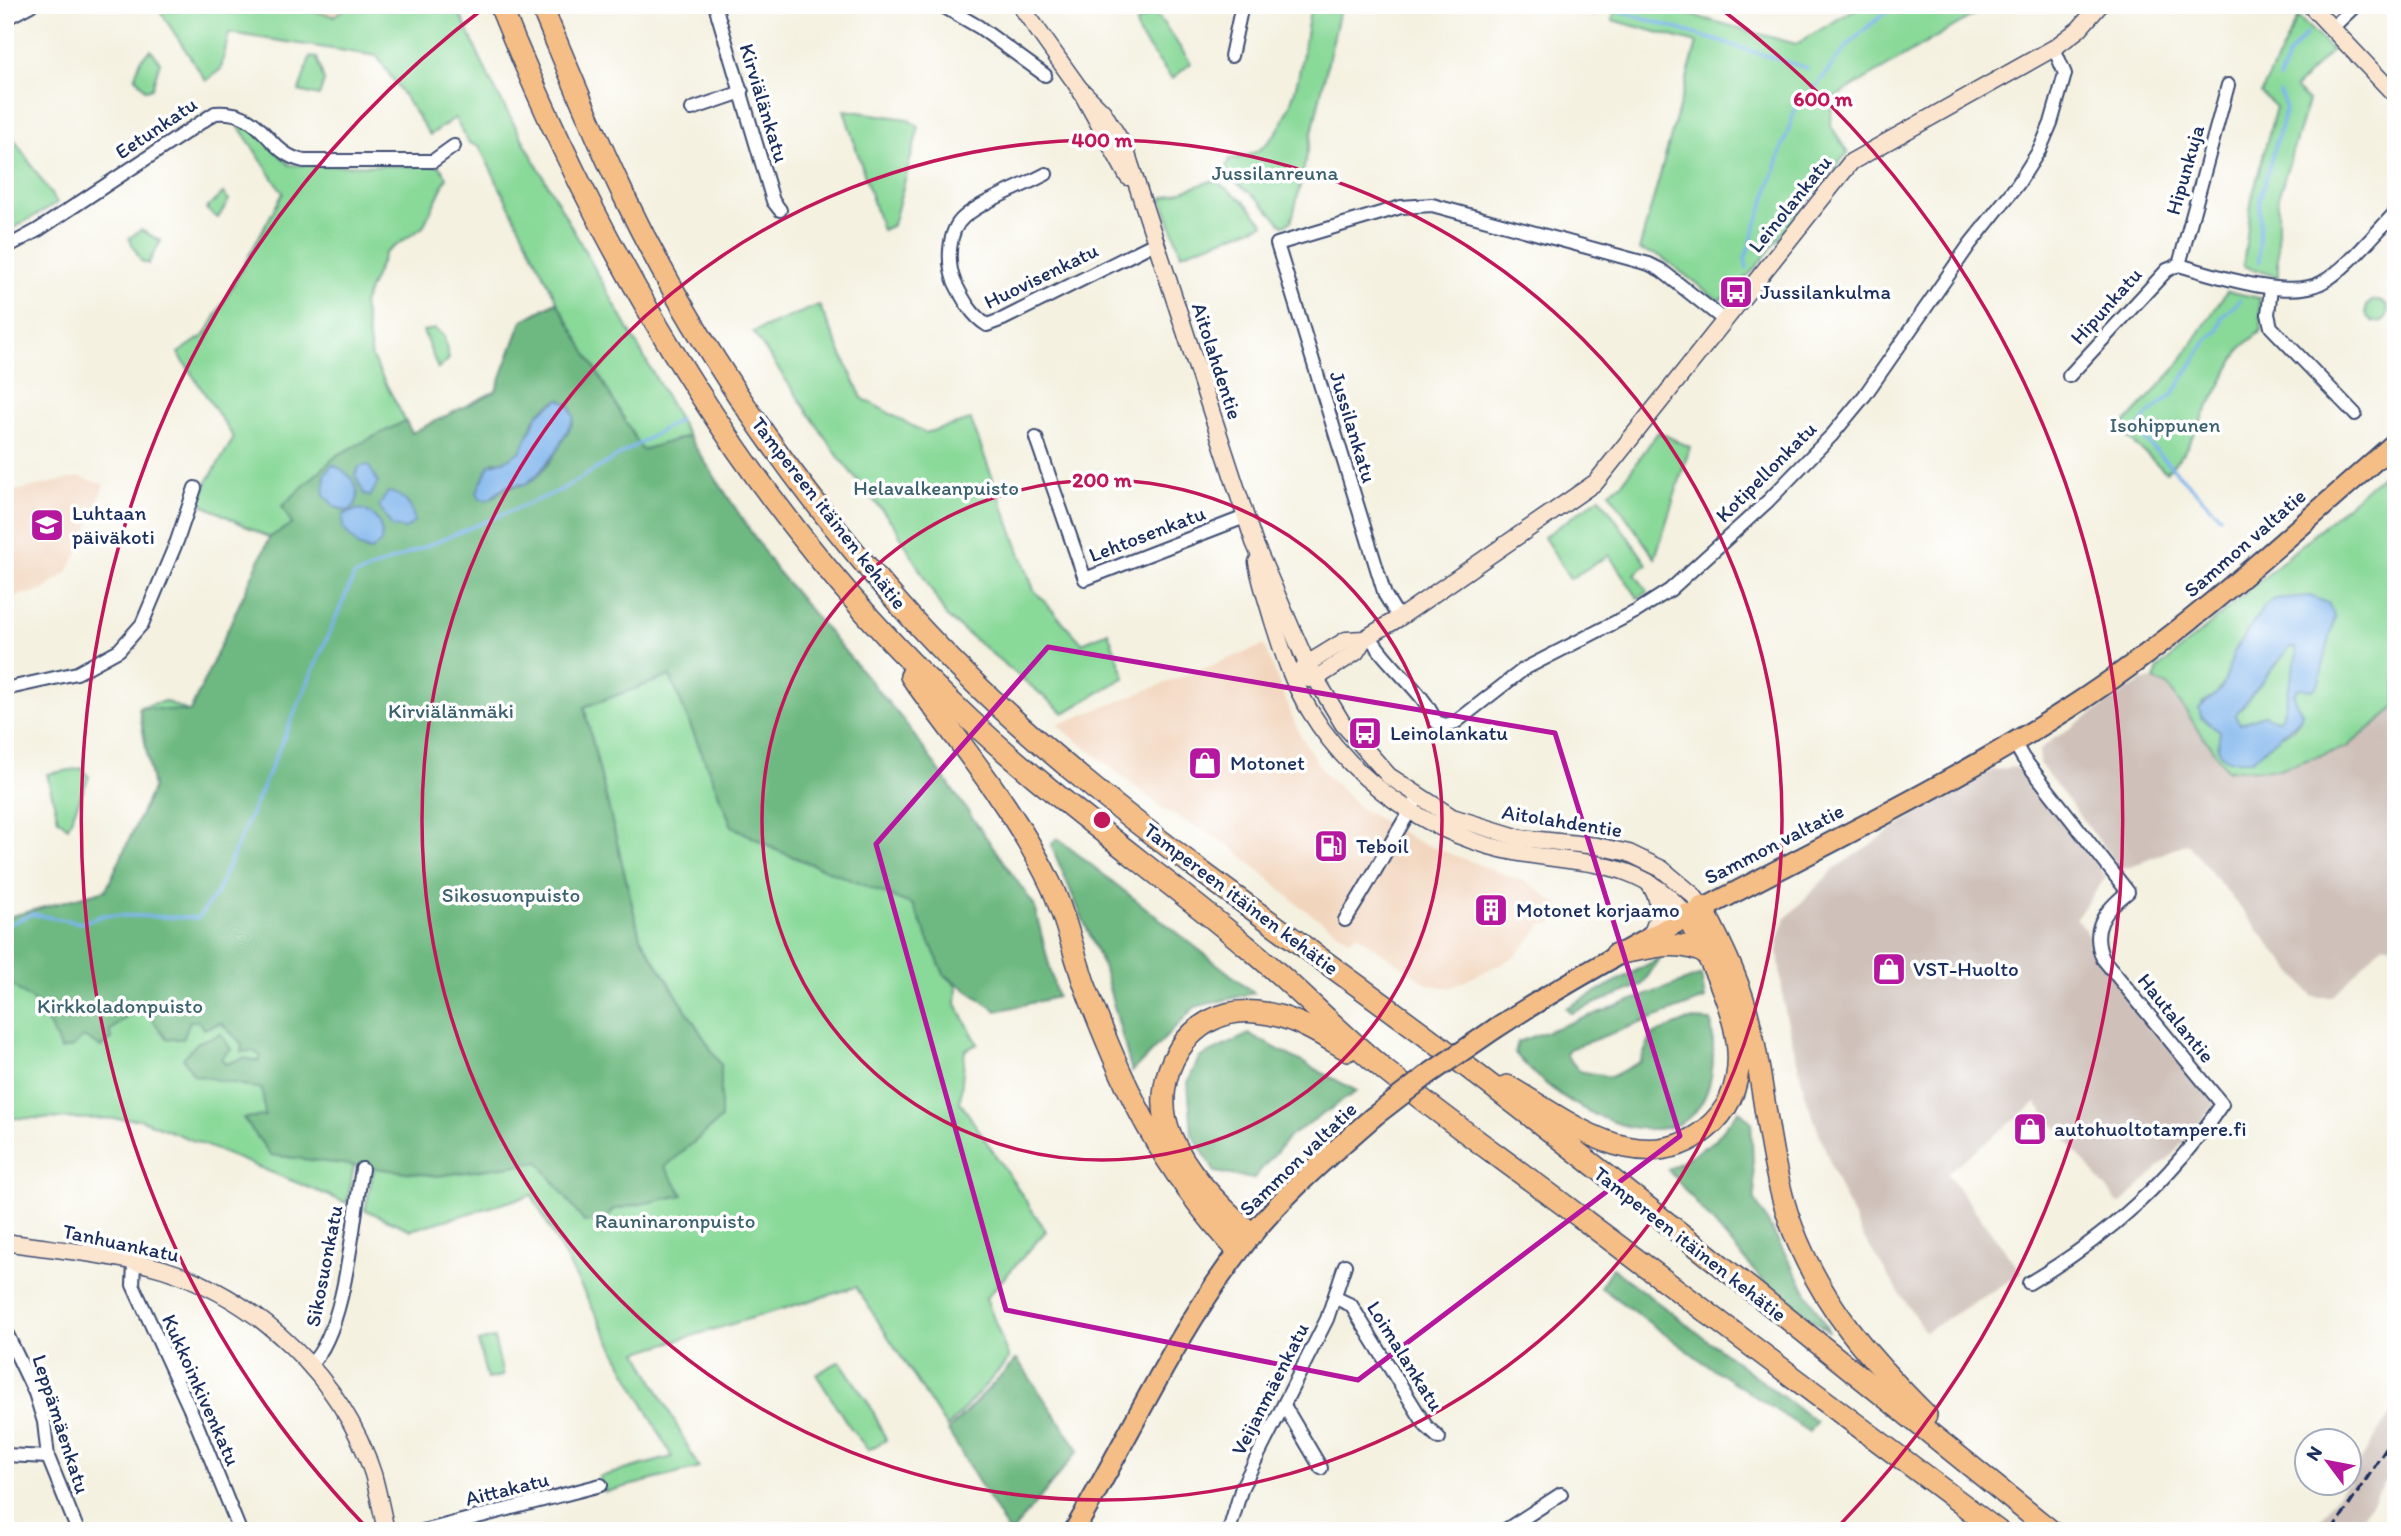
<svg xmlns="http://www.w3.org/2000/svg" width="2401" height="1536" font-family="Itim,sans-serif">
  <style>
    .built { fill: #f2d5bd }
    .industrial { fill: #cfc1ba }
    .green { fill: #89d999; stroke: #52847c; stroke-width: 2; fill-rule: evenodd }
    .forest { fill: #6eb981; stroke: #447470; stroke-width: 2; fill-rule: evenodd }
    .water { fill: #7db4ec; stroke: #4c72a5; stroke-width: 2; fill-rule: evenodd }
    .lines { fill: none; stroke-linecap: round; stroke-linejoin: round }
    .stream { stroke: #7db4ec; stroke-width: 3.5 }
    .street-casing { stroke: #3c4c72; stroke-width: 16 }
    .secondary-casing { stroke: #3c4c72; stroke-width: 19 }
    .primary-casing { stroke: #3c4c72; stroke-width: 23 }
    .highway-casing { stroke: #3c4c72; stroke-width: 24 }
    .street { stroke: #fff; stroke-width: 12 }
    .secondary { stroke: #fbe5cf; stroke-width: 16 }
    .primary { stroke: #f6be87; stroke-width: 19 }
    .highway { stroke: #f6be87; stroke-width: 21 }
    .rail { stroke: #1b2f5e; stroke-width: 3.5; stroke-dasharray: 10 5; stroke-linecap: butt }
    .primary-bridge-casing { stroke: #3c4c72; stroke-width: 23; stroke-linecap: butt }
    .primary-bridge { stroke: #f6be87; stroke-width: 19 }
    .marked { fill: none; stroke: #b5179e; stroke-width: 5; stroke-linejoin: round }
    .ring { fill: none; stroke: #c2185b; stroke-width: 3.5 }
    .labels { text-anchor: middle; stroke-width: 7; stroke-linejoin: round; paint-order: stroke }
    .street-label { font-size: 21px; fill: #1b2f5e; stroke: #fff }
    .park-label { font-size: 21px; fill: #3c6270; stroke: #fff }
    .poi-label { font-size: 21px; fill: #1b2f5e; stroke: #fff; text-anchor: start }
    .centre { fill: #c2185b; stroke: #fff; stroke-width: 3.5 }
    .ring-label { font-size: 21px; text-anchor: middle; font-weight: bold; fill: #c2185b; stroke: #fff; stroke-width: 7; stroke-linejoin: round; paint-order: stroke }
  </style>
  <rect width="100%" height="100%" fill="#fff"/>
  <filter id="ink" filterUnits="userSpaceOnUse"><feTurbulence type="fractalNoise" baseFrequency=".0143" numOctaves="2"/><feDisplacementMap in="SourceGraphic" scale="14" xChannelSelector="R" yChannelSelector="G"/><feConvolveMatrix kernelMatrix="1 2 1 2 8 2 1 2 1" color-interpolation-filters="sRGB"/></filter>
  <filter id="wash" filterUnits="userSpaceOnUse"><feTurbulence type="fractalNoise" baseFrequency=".00686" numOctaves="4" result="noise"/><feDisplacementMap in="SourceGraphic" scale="28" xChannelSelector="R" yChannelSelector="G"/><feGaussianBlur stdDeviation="1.57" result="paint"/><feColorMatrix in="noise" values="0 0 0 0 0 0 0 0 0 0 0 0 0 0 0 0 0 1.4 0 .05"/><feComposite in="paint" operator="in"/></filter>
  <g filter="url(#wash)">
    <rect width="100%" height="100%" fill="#f4f1e0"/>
    <g class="built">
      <path d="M281,5H351L334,16Z"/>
      <path d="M79,477L104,484L84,541L67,572L44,590L5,599V493Z"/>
      <path d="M1264,645L1298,731L1324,773L1361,809L1417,841L1530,884L1559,905L1561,915L1552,924H1543L1515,957L1450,988L1429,985L1357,935L1350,940L1301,907L1228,844L1166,811L1057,725Z"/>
    </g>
    <g class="industrial">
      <path d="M2154,680L2167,685L2227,770L2279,769L2347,747L2396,707V944L2382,945L2332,997H2313L2187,843L2131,867L2120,868L2039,763L2040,750L2049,742L2142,681Z"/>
      <path d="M2014,767L2029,774L2106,877L2076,918L2215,1104L2173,1154L2120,1205L2036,1103L1947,1173L2022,1273L1925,1332L1863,1237L1840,1189L1806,1098L1784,1007L1777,942L1786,918L1834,869L1913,816L1993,770Z"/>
      <path d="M2396,1406V1466L2353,1531H2313L2345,1484H2348L2349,1478Z"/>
    </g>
    <g class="green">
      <path d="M156,5H281L334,16L351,5H456L493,86L688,436L642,451L374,1061L347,1203L140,1119L5,1118V918L106,890L153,788L139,707L165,701L190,712L270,538L201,504L207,482L234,438L178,353L206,334L283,193L235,121L246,122L290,165L439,166L447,177L423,227L385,253L363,304L372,358L412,433L496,391L522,321L557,301L479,146L469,143L455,118L430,135L377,56L229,33L221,69L206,81Z"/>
      <path d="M1311,5H1341L1294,212L1291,222L1283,225L1259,200L1224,173L1230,159C1297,156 1301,56 1311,5Z"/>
      <path d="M1558,5H1598L1595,15Z"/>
      <path d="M1617,5H1655L1796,44L1862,5H1990L1832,99L1831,126L1848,153C1820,177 1745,295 1718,300L1660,256L1639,250L1697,43L1612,20Z"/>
      <path d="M1154,10L1191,63L1172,79L1139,35L1136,24Z"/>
      <path d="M2298,17L2332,50L2295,88L2308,101L2278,198V277L2243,266L2252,197L2276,107L2261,93Z"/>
      <path d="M151,50L160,62L152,88L146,90L135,76L141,59Z"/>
      <path d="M310,57L317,58L324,81L319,96L299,91Z"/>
      <path d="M5,101L10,109V133L57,203L5,233Z"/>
      <path d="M844,110L907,119L919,127L893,225L882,230Z"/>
      <path d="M1214,180L1244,201L1264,224L1181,254L1162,198Z"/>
      <path d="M223,193L229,200L218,218L206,209Z"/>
      <path d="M141,230L161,241L148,264L141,261L129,238Z"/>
      <path d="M2227,291L2259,298L2262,330L2240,349L2183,454L2166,472L2119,430L2176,368Z"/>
      <circle cx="2377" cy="311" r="11"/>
      <path d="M819,305L862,398L925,433L971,420L1034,590L1082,643L1108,632L1125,677L1064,713L946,616L895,526L840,459L753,332Z"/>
      <path d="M435,329L444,336L449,359L438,369L423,331Z"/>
      <path d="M1658,432L1690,447L1655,558L1609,492L1622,483Z"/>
      <path d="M2396,463V707L2347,747L2279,769L2227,770L2167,685L2154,680L2158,669ZM2264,607L2335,617L2294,694L2295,701L2302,713C2294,745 2244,743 2218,747L2221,731L2201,718L2202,703C2230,690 2224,673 2236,649C2244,634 2254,620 2264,607Z"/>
      <path d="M1600,497L1647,564L1635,574L1648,592L1638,598L1609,555L1570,579L1544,537Z"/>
      <path d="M2290,647L2296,648L2297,654L2282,717L2276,720L2264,715L2240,724L2235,715Z"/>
      <path d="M670,676L732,826L774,849L914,905L944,974L957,986L956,1004L978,1044L965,1050L960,1102L1046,1231L986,1298L1009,1359L947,1428L856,1287L638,1352L699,1468L605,1492L599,1477L672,1457L532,1195L411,1230L365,1210L396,1066L721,1065L640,937L584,707Z"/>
      <path d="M82,768L89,777L68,827L58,819L47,774Z"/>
      <path d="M494,1338L503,1376L487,1379L478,1342Z"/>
      <path d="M840,1361L871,1407L886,1440L868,1450L847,1423L816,1374Z"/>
    </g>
    <g class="forest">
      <path d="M557,302L642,450L688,436L776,570L904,721L1034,905L1057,997L997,1011L944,974L913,905L774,849L732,826L670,676L584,707L640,937L721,1065V1119L665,1167L683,1195L612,1210L605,1222H584L539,1162L437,1176L271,1155L243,1118L265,1116L262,1089L194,1075L183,1058L198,1042L221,1034L231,1049L221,1058L226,1064L244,1058L259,1061L261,1056L252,1051L241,1052L242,1044L221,1023L204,1029L198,1021H190L183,1039H167L149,1015L135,1009L109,1032L112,1039L101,1047L83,1037L73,1047L61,1050L40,1006L5,980V918L106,890L153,788L139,707L190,712L270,537L292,524L282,506L337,455L405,421L412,433L496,391L522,321ZM559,399L573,422C563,440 546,475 527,483C511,490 507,483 493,498L477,492L493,462C532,460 522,434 540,412C545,406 553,403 559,399ZM359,509L380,525L382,535L371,551L365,550L346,513Z"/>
      <path d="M1057,838L1254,993L1195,1007L1132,1072L1103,966L1051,845Z"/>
      <path d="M1660,958L1642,985L1571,1013L1566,1008Z"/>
      <path d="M1701,975L1705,999L1569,1049L1566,1055L1579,1071L1611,1077L1640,1062L1652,1035L1689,1020L1711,1021C1733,1186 1581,1133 1515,1053L1518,1042Z"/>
      <path d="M1249,1034L1357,1091L1290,1136L1253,1179L1215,1172L1192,1134L1188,1082L1199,1058Z"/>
      <path d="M1739,1110L1751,1122L1755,1200L1829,1332L1769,1288L1668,1170L1714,1141Z"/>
      <path d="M1612,1268L1816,1422L1809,1432L1706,1364L1600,1287Z"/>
      <path d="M1017,1359L1079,1450L1013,1531H1008L948,1431Z"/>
    </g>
    <g class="water">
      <path d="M560,399L570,406L574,418L555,453L536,476L525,484L506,486L488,500L480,499L477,492L489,465L506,460L521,451L538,414Z"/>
      <path d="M332,465C352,471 369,498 348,511L335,507L324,495L325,474Z"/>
      <path d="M368,465L378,482L370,497L364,494L355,475L359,467Z"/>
      <path d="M388,492C403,494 414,507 414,522L406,529L392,527L379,506Z"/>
      <path d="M359,509C376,512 384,526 381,542L371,551L358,546L343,528V515Z"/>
      <path d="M2310,596L2328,603L2335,617L2319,683L2313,690L2298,688L2294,694L2295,701L2302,713L2300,719L2252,760H2229L2221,755L2218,747L2220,731L2201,717L2199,708L2222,689L2234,652L2264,607L2275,599ZM2290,647L2296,648L2297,654L2282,717L2276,720L2264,715L2240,724L2235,715Z"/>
    </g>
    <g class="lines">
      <g class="stream">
        <path d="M1600,5L1602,6"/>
        <path d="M1612,9L1807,68"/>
        <path d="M2279,79L2288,56L2306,34"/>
        <path d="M2259,262L2260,199L2286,108L2280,93"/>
        <path d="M1747,268L1745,259L1797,104C1815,92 1826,72 1840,55C1856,35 1875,20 1897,5"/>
        <path d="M2220,516L2146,441L2140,426L2147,416L2173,394L2208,339L2218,331L2222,317L2240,300"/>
        <path d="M5,926L32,914L81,923L104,915L198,918L217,892L354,576L559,491L679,420"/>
      </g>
    </g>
  </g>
  <g filter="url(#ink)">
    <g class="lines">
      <g class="street-casing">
        <g id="street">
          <path d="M715,5L773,201L780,210"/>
          <path d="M941,5L979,27L1045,75"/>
          <path d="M5,19L31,5"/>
          <path d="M2332,28L2356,5"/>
          <path d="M1231,56L1242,5"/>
          <path d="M692,109L742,92"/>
          <path d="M1046,174C1022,187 984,200 964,217C947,231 947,265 955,283C963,299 972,316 987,325L1003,319L1157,242"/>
          <path d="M5,248L38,230L215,113C266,109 264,153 304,161H433L454,146"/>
          <path d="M2179,265L2228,85"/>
          <path d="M2271,288L2268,314L2271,327L2355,414"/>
          <path d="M2069,376L2167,270L2179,265C2214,275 2287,300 2321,283C2346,270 2376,232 2396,212"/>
          <path d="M1036,438L1085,579L1245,517"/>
          <path d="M1399,618L1385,595L1277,244L1401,207L1432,205L1649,264L1661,270L1724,320"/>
          <path d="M1370,636C1388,668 1422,688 1436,722L1446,725L1456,722L1524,669L1637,611L1670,590L1768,501L1832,435L1865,395L1970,244L2018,184L2040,149L2051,123L2065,74L2054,48"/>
          <path d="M5,689L77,673L119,650L142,624L177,541L195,488"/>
          <path d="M2014,742L2023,758L2128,892C2104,911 2090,929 2103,959L2222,1104C2170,1181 2109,1236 2029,1283"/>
          <path d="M1345,920C1372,880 1392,837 1419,797"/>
          <path d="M134,1263L133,1285L195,1420L240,1531"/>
          <path d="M1336,1298L1351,1305L1426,1426L1439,1438"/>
          <path d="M5,1330L35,1393L44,1422L48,1457L78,1531"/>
          <path d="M310,1365C346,1331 353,1220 362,1169"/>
          <path d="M1285,1407L1321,1468"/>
          <path d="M5,1455L48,1457"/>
          <path d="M423,1531L601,1485"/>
          <path d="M1229,1531L1242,1487L1327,1319L1345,1265"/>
          <path d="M1504,1531L1561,1494"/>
        </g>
      </g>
      <g class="secondary-casing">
        <g id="secondary">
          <path d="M1020,5L1079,88L1128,177"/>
          <path d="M2310,5L2396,96"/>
          <path d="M1079,88L1103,112L1125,148L1254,542L1307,664L1343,724L1389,776L1452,817L1520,838L1597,846L1629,853L1662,869L1693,895L1702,907"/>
          <path d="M1257,562C1260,581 1267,600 1272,618C1282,650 1292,683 1310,711C1355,785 1434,837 1519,853C1585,865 1639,858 1686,915"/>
          <path d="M1308,679H1315L1356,652L1364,639"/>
          <path d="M1295,680L1307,664L1346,640L1364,639L1399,618L1596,482L1851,162L2054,48L2079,29L2100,5"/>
          <path d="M1648,882C1662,901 1661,916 1650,936"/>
          <path d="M5,1242C57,1250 113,1254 163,1269C257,1298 343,1379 373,1474C378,1492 382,1512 386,1531"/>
        </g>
      </g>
      <g class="primary-casing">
        <g id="primary">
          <path d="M1496,1028C1679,909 1884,827 2068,709C2187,632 2290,535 2396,442"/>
          <path d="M1074,1531C1129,1437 1174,1336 1240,1250C1277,1200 1326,1158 1373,1117"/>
        </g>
      </g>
      <g class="highway-casing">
        <g id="highway">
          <path d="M500,5C607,270 759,524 970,720C1058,802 1157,871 1249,948C1296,987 1339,1033 1387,1072C1452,1124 1521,1172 1588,1223C1724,1325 1861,1428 1998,1531"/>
          <path d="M541,5C568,69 594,134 624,196C695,344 791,481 899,604C1056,783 1262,911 1450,1054C1653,1209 1852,1370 2051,1531"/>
          <path d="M911,676C960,745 1016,810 1052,887C1066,918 1073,951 1084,983C1123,1088 1161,1168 1238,1251"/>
          <path d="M1702,907C1719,940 1736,974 1746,1009C1766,1081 1766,1157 1792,1227C1820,1303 1870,1359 1926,1415"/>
          <path d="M1616,954C1647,949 1680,937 1708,955"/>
          <path d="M1507,1086C1544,1107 1584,1138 1626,1147C1655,1153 1682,1149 1706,1129C1774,1074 1719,976 1686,915"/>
          <path d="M1252,1234C1221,1208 1187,1174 1171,1136C1146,1078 1189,1005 1256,1012C1292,1015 1318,1033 1348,1050"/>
        </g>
      </g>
      <use href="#street" class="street"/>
      <use href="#secondary" class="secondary"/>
      <use href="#primary" class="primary"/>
      <use href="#highway" class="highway"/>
      <path class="rail" d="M2332,1531L2396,1434"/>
      <g class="primary-bridge-casing">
        <path id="primary-bridge" d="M1373,1117L1429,1074L1496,1028"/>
      </g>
      <use href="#primary-bridge" class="primary-bridge"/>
    </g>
  </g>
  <path class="marked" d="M1048,647L1555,733L1680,1136L1358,1380L1006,1310L876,844Z"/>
  <g class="ring">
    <circle cx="1102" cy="820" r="340"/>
    <circle cx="1102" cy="820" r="680"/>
    <path d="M368 1529A1020 1020 0 0 1 488 5M1716 5A1020 1020 0 0 1 1836 1529"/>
  </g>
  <defs>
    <g id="bus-square" transform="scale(1.75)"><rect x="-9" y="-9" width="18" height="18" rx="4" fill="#b5179e" stroke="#fff"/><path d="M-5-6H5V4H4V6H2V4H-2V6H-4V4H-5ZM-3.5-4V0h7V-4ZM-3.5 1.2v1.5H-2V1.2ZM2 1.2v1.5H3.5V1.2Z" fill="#fff"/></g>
    <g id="school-square" transform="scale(1.75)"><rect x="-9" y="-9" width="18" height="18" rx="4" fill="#b5179e" stroke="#fff"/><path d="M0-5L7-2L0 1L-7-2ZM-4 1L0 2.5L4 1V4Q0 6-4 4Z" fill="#fff"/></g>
    <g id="shop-square" transform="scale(1.75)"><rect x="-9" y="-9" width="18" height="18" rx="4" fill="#b5179e" stroke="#fff"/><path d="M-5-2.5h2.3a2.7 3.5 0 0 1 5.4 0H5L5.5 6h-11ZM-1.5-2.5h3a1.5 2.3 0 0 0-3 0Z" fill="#fff"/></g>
    <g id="fuel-square" transform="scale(1.75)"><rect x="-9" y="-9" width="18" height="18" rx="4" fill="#b5179e" stroke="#fff"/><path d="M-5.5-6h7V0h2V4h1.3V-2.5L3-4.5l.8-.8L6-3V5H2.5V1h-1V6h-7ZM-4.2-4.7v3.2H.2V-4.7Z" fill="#fff"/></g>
    <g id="building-square" transform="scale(1.75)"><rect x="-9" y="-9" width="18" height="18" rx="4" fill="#b5179e" stroke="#fff"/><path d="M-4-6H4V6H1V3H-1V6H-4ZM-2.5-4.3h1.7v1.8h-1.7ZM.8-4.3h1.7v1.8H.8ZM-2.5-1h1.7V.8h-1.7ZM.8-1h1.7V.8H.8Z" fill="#fff"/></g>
  </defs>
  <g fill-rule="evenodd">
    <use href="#bus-square" x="1736" y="292"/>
    <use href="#school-square" x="47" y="525"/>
    <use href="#bus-square" x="1365" y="733"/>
    <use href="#shop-square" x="1205" y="763"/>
    <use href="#fuel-square" x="1331" y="846"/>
    <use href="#building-square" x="1491" y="910"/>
    <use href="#shop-square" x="1889" y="969"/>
    <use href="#shop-square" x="2030" y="1129"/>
  </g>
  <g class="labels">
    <g class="street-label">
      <text transform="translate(764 103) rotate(73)" y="7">Kirviälänkatu</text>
      <text transform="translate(156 128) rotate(-34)" y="7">Eetunkatu</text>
      <text transform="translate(2185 170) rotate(-74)" y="7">Hipunkuja</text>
      <text transform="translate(1790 204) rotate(-51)" y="7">Leinolankatu</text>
      <text transform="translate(1041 276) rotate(-26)" y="7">Huovisenkatu</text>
      <text transform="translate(2106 306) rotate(-48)" y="7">Hipunkatu</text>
      <text transform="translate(1217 361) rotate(72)" y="7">Aitolahdentie</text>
      <text transform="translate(1353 427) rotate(73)" y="7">Jussilankatu</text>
      <text transform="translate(1766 472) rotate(-45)" y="7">Kotipellonkatu</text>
      <text transform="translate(829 513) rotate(52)" y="7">Tampereen itäinen kehätie</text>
      <text transform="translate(1147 534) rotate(-21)" y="7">Lehtosenkatu</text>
      <text transform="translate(2245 543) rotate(-41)" y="7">Sammon valtatie</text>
      <text transform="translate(1562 821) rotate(9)" y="7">Aitolahdentie</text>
      <text transform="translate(1774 844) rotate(-27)" y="7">Sammon valtatie</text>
      <text transform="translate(1241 899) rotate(37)" y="7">Tampereen itäinen kehätie</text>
      <text transform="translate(2176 1018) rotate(51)" y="7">Hautalantie</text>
      <text transform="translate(1298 1159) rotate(-44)" y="7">Sammon valtatie</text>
      <text transform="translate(121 1243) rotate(12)" y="7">Tanhuankatu</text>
      <text transform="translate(1690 1244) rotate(38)" y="7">Tampereen itäinen kehätie</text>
      <text transform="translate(324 1266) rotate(-79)" y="7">Sikosuonkatu</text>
      <text transform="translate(1405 1356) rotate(58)" y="7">Loimalankatu</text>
      <text transform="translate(1270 1389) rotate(-63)" y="7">Veijanmäenkatu</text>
      <text transform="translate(201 1390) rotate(66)" y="7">Kukkoinkivenkatu</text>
      <text transform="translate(61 1424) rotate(72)" y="7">Leppämäenkatu</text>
      <text transform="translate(507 1489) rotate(-14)" y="7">Aittakatu</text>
    </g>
    <g class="park-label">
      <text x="1275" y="180">Jussilanreuna</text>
      <text x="2165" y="432">Isohippunen</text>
      <text x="936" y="495">Helavalkeanpuisto</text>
      <text x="451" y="718">Kirviälänmäki</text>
      <text x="511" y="902">Sikosuonpuisto</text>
      <text x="120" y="1013">Kirkkoladonpuisto</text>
      <text x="675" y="1228">Rauninaronpuisto</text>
    </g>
    <g class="poi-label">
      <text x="1760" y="299">Jussilankulma</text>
      <text x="72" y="520">Luhtaan<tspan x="72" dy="24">päiväkoti</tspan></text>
      <text x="1390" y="740">Leinolankatu</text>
      <text x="1230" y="770">Motonet</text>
      <text x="1356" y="853">Teboil</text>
      <text x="1516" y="917">Motonet korjaamo</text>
      <text x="1913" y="976">VST-Huolto</text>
      <text x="2054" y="1136">autohuoltotampere.fi</text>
    </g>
  </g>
  <circle cx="1102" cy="820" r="10" class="centre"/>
  <g class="ring-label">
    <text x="1823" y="106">600 m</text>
    <text x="1102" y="147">400 m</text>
    <text x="1102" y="487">200 m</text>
  </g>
  <rect width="2401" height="1536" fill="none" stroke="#fff" stroke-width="28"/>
  <g transform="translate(2328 1462) rotate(302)"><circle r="33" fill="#ffffff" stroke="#a4acbf" stroke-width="2"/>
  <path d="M0-5L12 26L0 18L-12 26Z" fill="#b5179e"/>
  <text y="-10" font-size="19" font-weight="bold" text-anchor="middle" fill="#1b2f5e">N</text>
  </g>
</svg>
